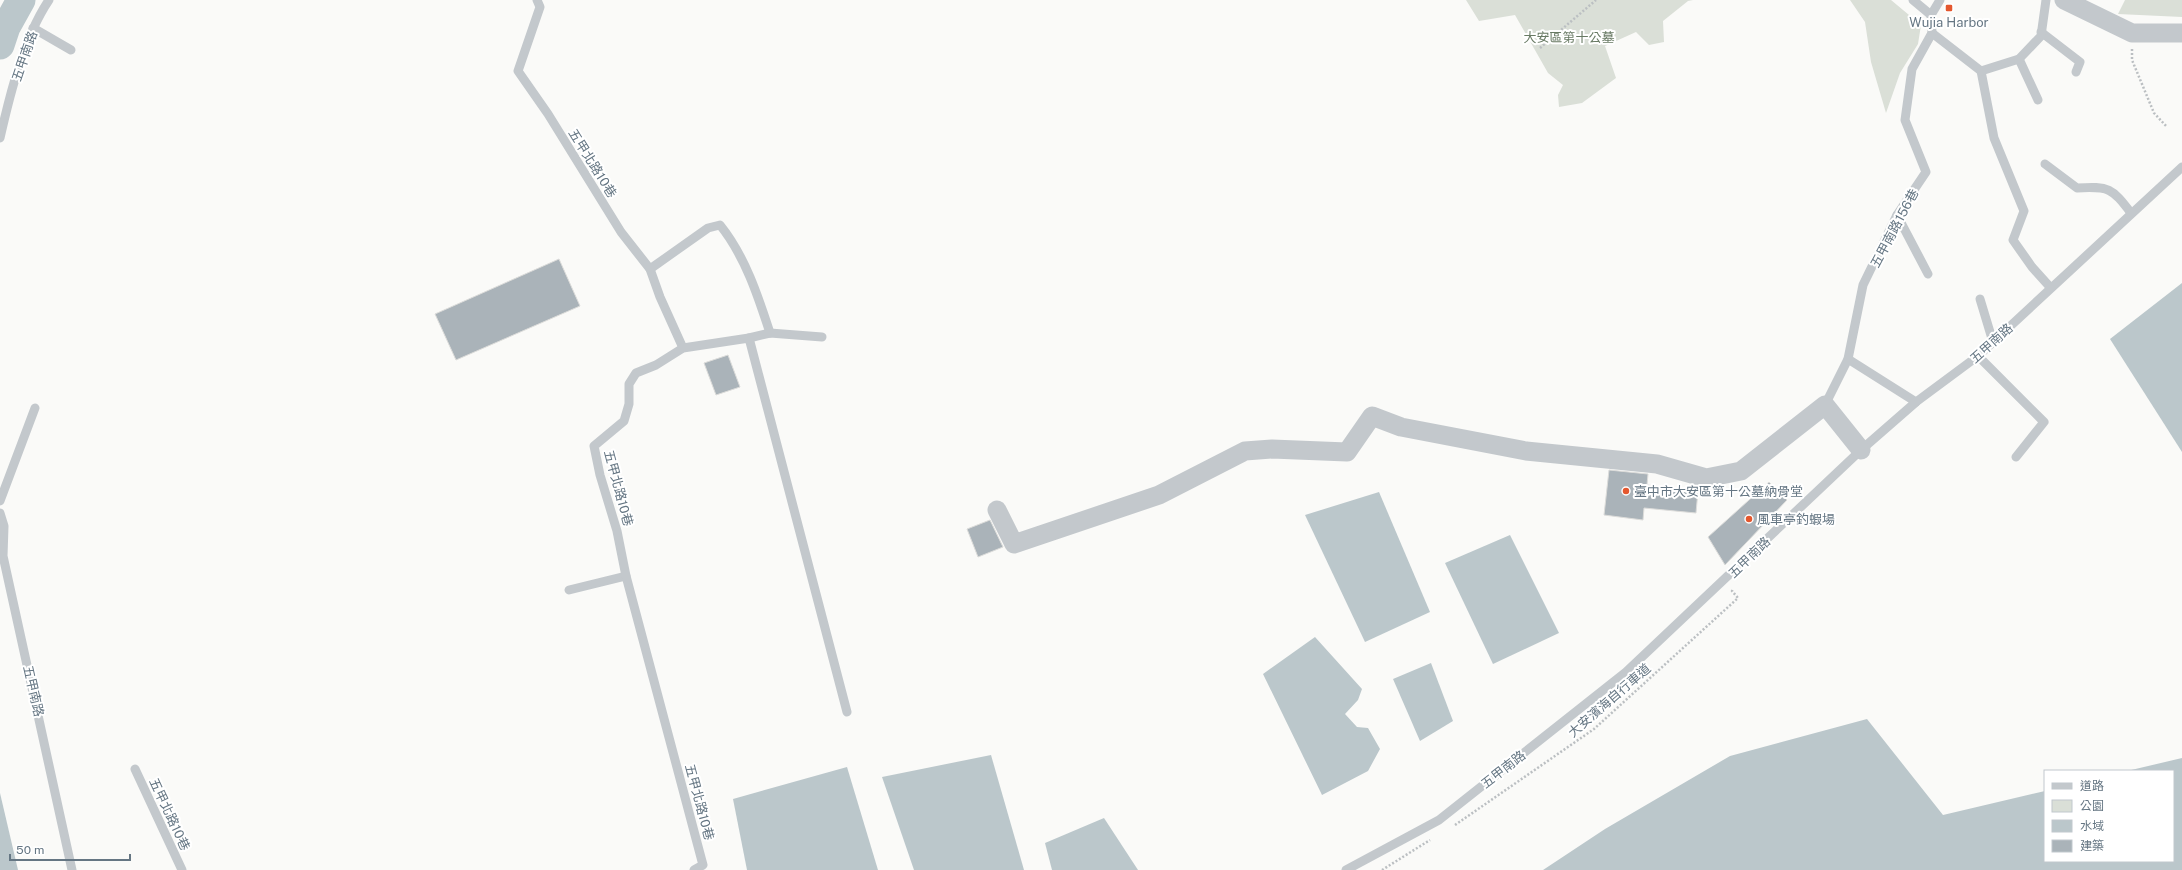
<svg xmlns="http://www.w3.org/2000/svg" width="2182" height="870" font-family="'Public Sans','Noto Sans TC',sans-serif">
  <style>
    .green { fill: #dadfd7 }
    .water { fill: #bbc7cb }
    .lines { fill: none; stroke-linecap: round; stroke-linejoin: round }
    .river { stroke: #bbc7cb; stroke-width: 29 }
    .building { fill: #aab3b9; stroke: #dcdcda }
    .path { stroke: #bbbfc2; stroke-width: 2.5; stroke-dasharray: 2 2; stroke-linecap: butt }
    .service { stroke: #c3c8cc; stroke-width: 9 }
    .minor { stroke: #c3c8cc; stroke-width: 19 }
    .poi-dot { fill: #e4572e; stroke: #fff; stroke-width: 1.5 }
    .labels { text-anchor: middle; stroke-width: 4; stroke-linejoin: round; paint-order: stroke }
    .poi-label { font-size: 13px; fill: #657683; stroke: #fff; text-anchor: start }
    .park-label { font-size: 13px; fill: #687a64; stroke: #fff }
    .street-label { font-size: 13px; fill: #657683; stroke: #fff }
  </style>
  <rect width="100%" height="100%" fill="#fafaf8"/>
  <g class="green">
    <path d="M1466,0H1693L1688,1L1663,21L1664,42L1649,45L1636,32L1605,46L1616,78L1582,103L1559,107L1558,95L1563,85L1548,73L1515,15L1479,21Z"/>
    <path d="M1850,0H1891L1921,25L1918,44L1900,73L1886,113L1871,62L1865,22Z"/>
    <path d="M2125,0H2182V17L2118,14Z"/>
  </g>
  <g class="water">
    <path d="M2182,283V452L2110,339Z"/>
    <path d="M1379,492L1430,612L1365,642L1305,515Z"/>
    <path d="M1510,535L1559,633L1493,664L1445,563Z"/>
    <path d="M1315,637L1362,689L1358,700L1345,714L1357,727L1368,728L1380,749L1368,771L1322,795L1263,674Z"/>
    <path d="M1431,663L1453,721L1420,741L1393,679Z"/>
    <path d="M1867,719L1943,815L2045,791V861H2173V771H2127L2182,758V870H1543L1605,829L1730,756Z"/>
    <path d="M991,755L1024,870H914L882,777Z"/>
    <path d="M847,767L878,870H747L733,799Z"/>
    <path d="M0,793L18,870H0Z"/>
    <path d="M1104,818L1138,870H1052L1045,843Z"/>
  </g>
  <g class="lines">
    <path class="river" d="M0,45L6,27L21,0"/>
  </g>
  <g class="building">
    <path d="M559,259L580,306L456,360L435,314Z"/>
    <path d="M728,355L740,387L716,395L704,363Z"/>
    <path d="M1609,470L1648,474L1647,485L1698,491L1696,513L1644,508L1643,520L1604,515Z"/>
    <path d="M1769,482L1787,500L1725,565L1708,537Z"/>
    <path d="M990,520L1003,547L978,557L967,529Z"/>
  </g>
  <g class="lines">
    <g class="path">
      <path d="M1540,48L1596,0"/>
      <path d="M2132,49V60L2154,113L2167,127"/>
      <path d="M1455,825L1594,729L1738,598L1732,591L1733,589"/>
      <path d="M1382,870L1430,840"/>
    </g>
    <g class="service">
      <path d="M537,0L540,7L518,71L548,114L621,232L650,269L660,297L683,348"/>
      <path d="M1913,0L1931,15"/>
      <path d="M33,28L71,50"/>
      <path d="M2041,32L2080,62L2076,72"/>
      <path d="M1932,33L1981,71L1994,138L2024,211L2013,240L2032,267L2050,287"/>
      <path d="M2019,59L2038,100"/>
      <path d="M1981,71L2019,59L2041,36L2046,0"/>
      <path d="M0,138C10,94 24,37 49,0"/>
      <path d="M2045,164L2077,188C2109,186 2112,188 2131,213"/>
      <path d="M1897,215L1928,274"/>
      <path d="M650,269L708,228L720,225C745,256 758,296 770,333"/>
      <path d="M1980,299L1993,342"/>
      <path d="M749,338L770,333L822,337"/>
      <path d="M1978,356L2044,422L2016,457"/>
      <path d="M1848,359L1916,402"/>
      <path d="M1825,405L1848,359L1863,285L1897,215L1926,172L1905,120L1912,69L1932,33L1931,15L1940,0"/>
      <path d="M0,501L35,408"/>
      <path d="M0,513L4,526L3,556L72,870"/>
      <path d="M569,590L626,576"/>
      <path d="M135,769L182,870"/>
      <path d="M694,870L703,865L626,576L617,531L600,475L594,446L624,421L629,404V384L636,373L656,365L683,348L749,338L847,712"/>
      <path d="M1346,870L1439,820L1626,672L1861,450L1916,402L1978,356L2182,167"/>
    </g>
    <g class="minor">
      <path d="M2064,0L2132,33H2182"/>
      <path d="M997,510L1014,544L1159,495L1245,451L1272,449L1347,452L1372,416L1401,427L1526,451L1657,464L1706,478L1741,471L1825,405L1861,450"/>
    </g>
  </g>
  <g class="poi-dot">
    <rect x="1945" y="4" width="8" height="8" rx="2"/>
    <circle cx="1626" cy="491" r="4"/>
    <circle cx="1749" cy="519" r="4"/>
  </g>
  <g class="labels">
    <g class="poi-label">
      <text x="1949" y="27" text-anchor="middle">Wujia Harbor</text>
      <text x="1634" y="496">臺中市大安區第十公墓納骨堂</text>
      <text x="1757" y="524">風車亭釣蝦場</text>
    </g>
    <g class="park-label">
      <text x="1569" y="42">大安區第十公墓</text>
    </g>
    <g class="street-label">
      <text transform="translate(24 56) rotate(-71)" y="5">五甲南路</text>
      <text transform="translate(593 163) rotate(58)" y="5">五甲北路10巷</text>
      <text transform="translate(1894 228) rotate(-62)" y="5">五甲南路156巷</text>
      <text transform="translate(1991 343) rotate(-42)" y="5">五甲南路</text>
      <text transform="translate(619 488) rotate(75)" y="5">五甲北路10巷</text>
      <text transform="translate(1749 557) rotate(-44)" y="5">五甲南路</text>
      <text transform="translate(34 691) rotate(77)" y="5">五甲南路</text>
      <text transform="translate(1609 700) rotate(-41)" y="5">大安濱海自行車道</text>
      <text transform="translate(1503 769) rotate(-38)" y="5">五甲南路</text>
      <text transform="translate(700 802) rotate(75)" y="5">五甲北路10巷</text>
      <text transform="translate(170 814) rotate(65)" y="5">五甲北路10巷</text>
    </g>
  </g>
  <rect x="2044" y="770" width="130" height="92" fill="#ffffff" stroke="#c1c8cd"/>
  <rect x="2052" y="783" width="20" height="6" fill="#c3c8cc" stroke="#c1c8cd"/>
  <text x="2080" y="790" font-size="12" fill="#657683">道路</text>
  <rect x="2052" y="800" width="20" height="12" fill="#dadfd7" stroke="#c1c8cd"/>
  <text x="2080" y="810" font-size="12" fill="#657683">公園</text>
  <rect x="2052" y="820" width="20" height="12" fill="#bbc7cb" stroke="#c1c8cd"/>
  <text x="2080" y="830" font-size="12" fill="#657683">水域</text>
  <rect x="2052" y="840" width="20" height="12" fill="#aab3b9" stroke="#c1c8cd"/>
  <text x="2080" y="850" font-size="12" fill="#657683">建築</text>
  <path d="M10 854v6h120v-6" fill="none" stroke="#657683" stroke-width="2"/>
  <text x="16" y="854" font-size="12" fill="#657683" stroke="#ffffff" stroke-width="3" paint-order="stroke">50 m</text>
</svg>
